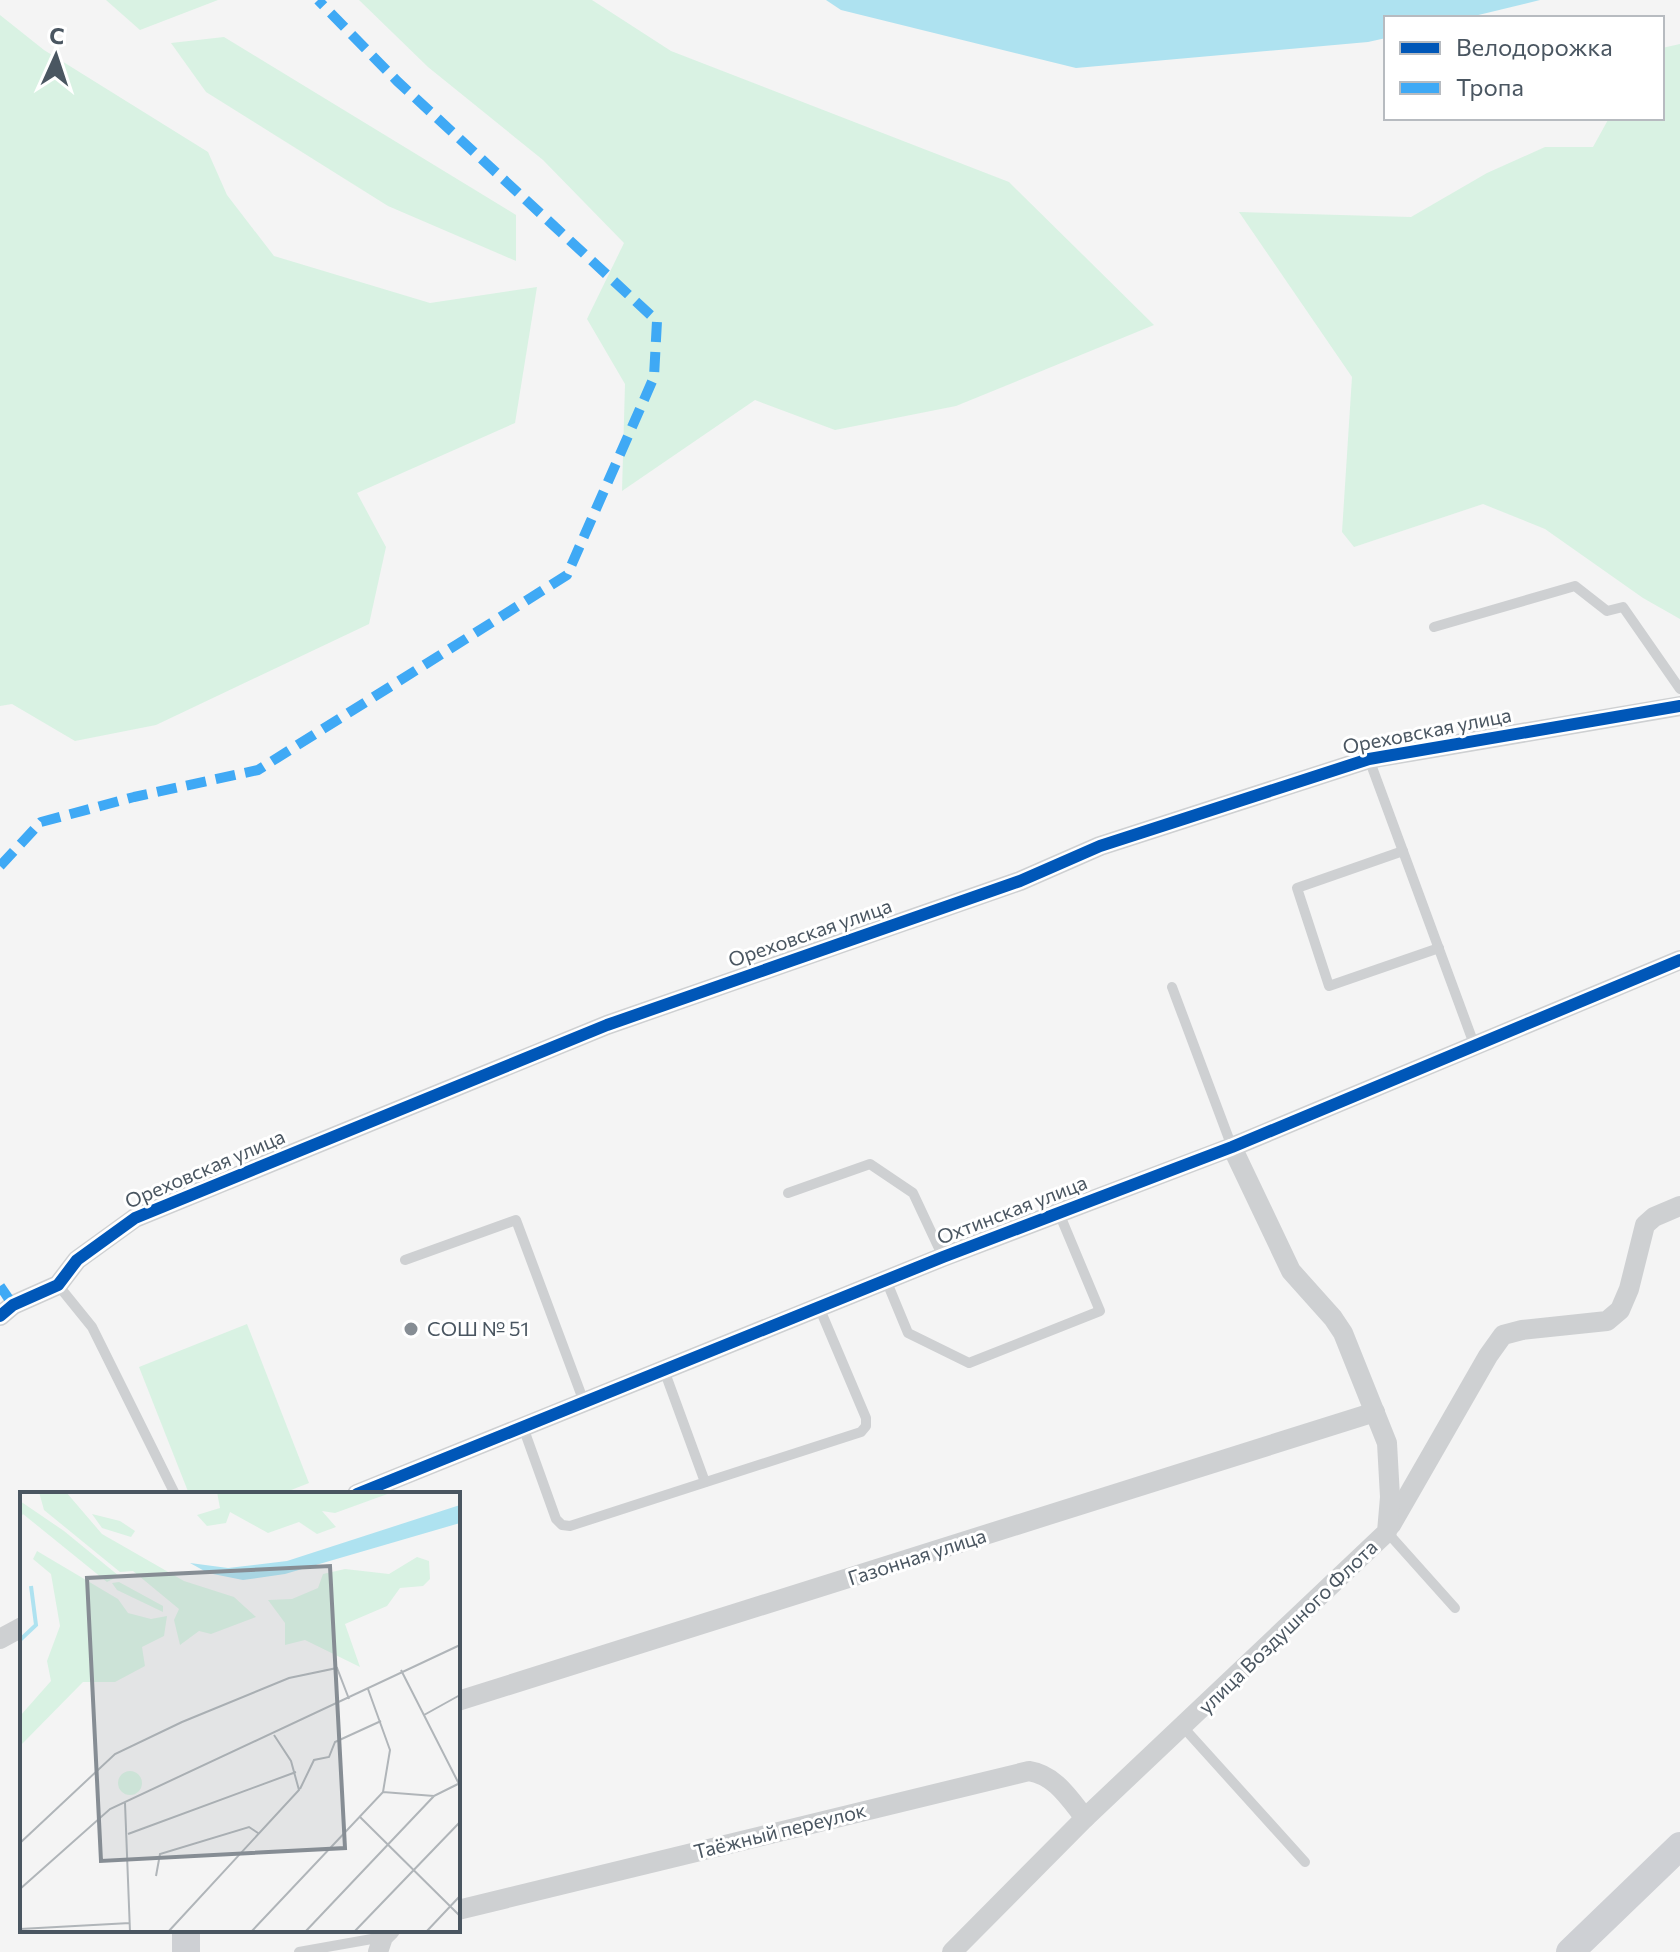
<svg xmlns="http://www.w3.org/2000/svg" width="1680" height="1952" font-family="Commissioner,sans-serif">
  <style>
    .green { fill: #d9f2e3 }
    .water { fill: #aee2f0 }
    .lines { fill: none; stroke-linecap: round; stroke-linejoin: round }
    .lane { stroke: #ced0d2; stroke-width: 10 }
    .street { stroke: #ced0d2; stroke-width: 20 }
    .secondary { stroke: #ced0d4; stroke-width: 28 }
    .quiet { stroke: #3fa9f5; stroke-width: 10; stroke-dasharray: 20 10; stroke-linecap: butt }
    .cycleway-casing { stroke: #fff; stroke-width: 17 }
    .cycleway { stroke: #0057b8; stroke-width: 12 }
    .poi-dot { fill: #868d94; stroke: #fff; stroke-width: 3 }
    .labels { text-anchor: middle; stroke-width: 6; stroke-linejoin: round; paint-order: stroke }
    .street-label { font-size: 20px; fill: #4a5661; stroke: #fff }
    .poi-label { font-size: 20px; fill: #4a5661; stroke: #fff; text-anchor: start }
    .inset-river { fill: none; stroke: #aee2f0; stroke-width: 4 }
    .inset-road { fill: none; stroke: #b0b5b9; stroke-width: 2 }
    .view { fill: #868d94; fill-opacity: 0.15; stroke: #868d94; stroke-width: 4 }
    .inset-edge { fill: none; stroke: #4a5661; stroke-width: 4 }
  </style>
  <rect width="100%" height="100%" fill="#f4f4f4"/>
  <g class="green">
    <path d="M106,0H218L140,30Z"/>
    <path d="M359,0H592L671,51L1009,182L1154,325L956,406L835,430L755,400L622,491L625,384L587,319L624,243L543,160L428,67Z"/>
    <path d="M0,15L44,50L208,152L227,195L274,256L430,303L537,287L515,423L357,493L386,547L369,624L156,725L75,741L12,704L0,706Z"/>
    <path d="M224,37L516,215V261L388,206L206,92L171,43Z"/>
    <path d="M1680,44V619L1643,598L1545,529L1483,504L1354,547L1342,532L1352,377L1239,212L1411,217L1487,173L1545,147H1593L1609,118H1662V48Z"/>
    <path d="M247,1324L309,1483L281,1494H189L139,1367Z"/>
  </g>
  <path class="water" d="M826,0H1540L1466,18H1386V38L1368,42L1076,68L841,10Z"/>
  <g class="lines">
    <g class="lane">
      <path d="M1434,627L1575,586L1607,611L1623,607L1680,689"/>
      <path d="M1369,759L1474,1044"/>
      <path d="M1403,851L1297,888L1329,986L1439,948"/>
      <path d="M1172,987L1232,1147"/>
      <path d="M788,1193L870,1164L913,1193L943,1257"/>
      <path d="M405,1260L516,1220L584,1402"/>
      <path d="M886,1280L908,1333L969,1363L1100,1311L1059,1213"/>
      <path d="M58,1285L92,1327L175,1494"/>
      <path d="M664,1370L705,1482"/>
      <path d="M523,1427L556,1519L562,1525L570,1526L861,1432L866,1426V1418L819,1307"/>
      <path d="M1387,1532L1455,1608"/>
      <path d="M1183,1727L1305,1862"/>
      <path d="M299,1952L383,1937"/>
    </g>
    <g class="street">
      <path d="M0,1316L13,1305L58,1285L77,1260L135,1218L607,1025L1020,881L1100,846L1369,759L1680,706"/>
      <path d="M357,1494L943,1257L1232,1147L1680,960"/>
      <path d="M1391,1525L1488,1356L1503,1335L1522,1330L1607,1321L1620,1310L1629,1289L1645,1225L1654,1217L1680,1206"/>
      <path d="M0,1639L22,1627"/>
      <path d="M458,1701L1375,1412"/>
      <path d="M458,1910L1029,1771C1055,1775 1069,1798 1085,1818"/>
      <path d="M378,1952L383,1937L390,1930"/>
      <path d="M952,1952L1085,1818L1387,1532L1390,1497L1387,1443L1343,1333L1333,1318L1291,1271L1232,1147"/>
    </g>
    <g class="secondary">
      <path d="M186,1952V1930"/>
      <path d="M1570,1952L1680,1846"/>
    </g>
    <g class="quiet">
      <path d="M0,866L41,822L134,797L258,770L567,575L654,377L657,321L397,81L318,0"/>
      <path d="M0,1286L13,1305"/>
    </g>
    <g class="cycleway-casing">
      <g id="cycleway">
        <path d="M0,1316L13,1305L58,1285L77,1260L135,1218L607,1025L1020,881L1100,846L1369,759L1680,706"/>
        <path d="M357,1494L943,1257L1232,1147L1680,960"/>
      </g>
    </g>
    <use href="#cycleway" class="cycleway"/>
  </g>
  <circle class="poi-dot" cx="411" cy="1329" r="8"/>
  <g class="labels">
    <g class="street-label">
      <text transform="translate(1427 731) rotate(-11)" y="7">Ореховская улица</text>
      <text transform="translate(810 933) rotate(-19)" y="7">Ореховская улица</text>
      <text transform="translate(205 1169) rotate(-23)" y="7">Ореховская улица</text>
      <text transform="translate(1012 1210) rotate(-21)" y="7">Охтинская улица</text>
      <text transform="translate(917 1557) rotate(-18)" y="7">Газонная улица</text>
      <text transform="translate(1288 1627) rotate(-44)" y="7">улица Воздушного Флота</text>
      <text transform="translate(780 1831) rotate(-14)" y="7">Таёжный переулок</text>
    </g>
    <g class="poi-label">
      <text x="427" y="1336">СОШ № 51</text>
    </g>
  </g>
  <g transform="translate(20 1492)">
    <rect width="440" height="440" fill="#f4f4f4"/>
    <path d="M19,0H46L82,42L164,89L214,105L236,125L191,142L179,139L160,153L154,128L159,117L113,79L100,80L24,18ZM197,0H373L315,21L302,19L316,35L297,42L279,30L248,41L210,20L206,31L187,34L177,23L200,16ZM0,9L44,39L99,84L87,90L3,22L0,27ZM72,22L100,29L115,39L111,45L82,36ZM17,59L98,107L108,121L131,127L147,124L144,144L122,155L125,174L95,190H63L0,254V224L31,189L27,169L40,134L31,82L13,67ZM397,65L409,69L410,87L403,94L380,96L367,114L325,132L340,175L285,148L265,153V131L248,108L272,107L298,96L303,82L325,77L369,82ZM99,90L143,114V120L97,98L92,91ZM98 291a12 12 0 1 1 24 0a12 12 0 1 1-24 0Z" fill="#d9f2e3"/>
    <path d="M440,13V31L265,82L223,88L188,81L170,71L208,76L267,69Z" fill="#aee2f0"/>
    <path class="inset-river" d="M0,148L16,133L11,94"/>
    <path class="inset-road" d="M381,178L439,292M348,197L370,258L363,300M404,223L440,203M280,297L294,268L309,265L315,250L361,229M105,311L110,440M339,324L440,424M108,342L276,280M0,351L95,262L162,230L269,186L317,176L329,207M136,384L140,362L229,335L238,341M0,397L90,317L440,153M0,437L110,431M148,440L279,298L271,269L254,243M231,440L363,300L414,304L440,291M285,440L414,304M334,440L440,330M406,440L440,404"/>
    <path class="view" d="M310,74L325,356L81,369L67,86Z"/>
    <rect width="440" height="440" class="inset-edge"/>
  </g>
  <rect x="1384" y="16" width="280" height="104" fill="#ffffff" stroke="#b7bbc0" stroke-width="2"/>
  <rect x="1400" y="42" width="40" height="12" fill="#0057b8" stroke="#b7bbc0" stroke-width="2"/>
  <text x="1456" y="56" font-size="24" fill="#4a5661">Велодорожка</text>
  <rect x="1400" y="82" width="40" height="12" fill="#3fa9f5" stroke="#b7bbc0" stroke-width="2"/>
  <text x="1456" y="96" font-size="24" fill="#4a5661">Тропа</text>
  <g transform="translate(56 56) rotate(3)" stroke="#ffffff" stroke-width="6" paint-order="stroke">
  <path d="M0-6L14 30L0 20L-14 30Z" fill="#4a5661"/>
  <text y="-12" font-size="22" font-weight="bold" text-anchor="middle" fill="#4a5661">С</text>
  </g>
</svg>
